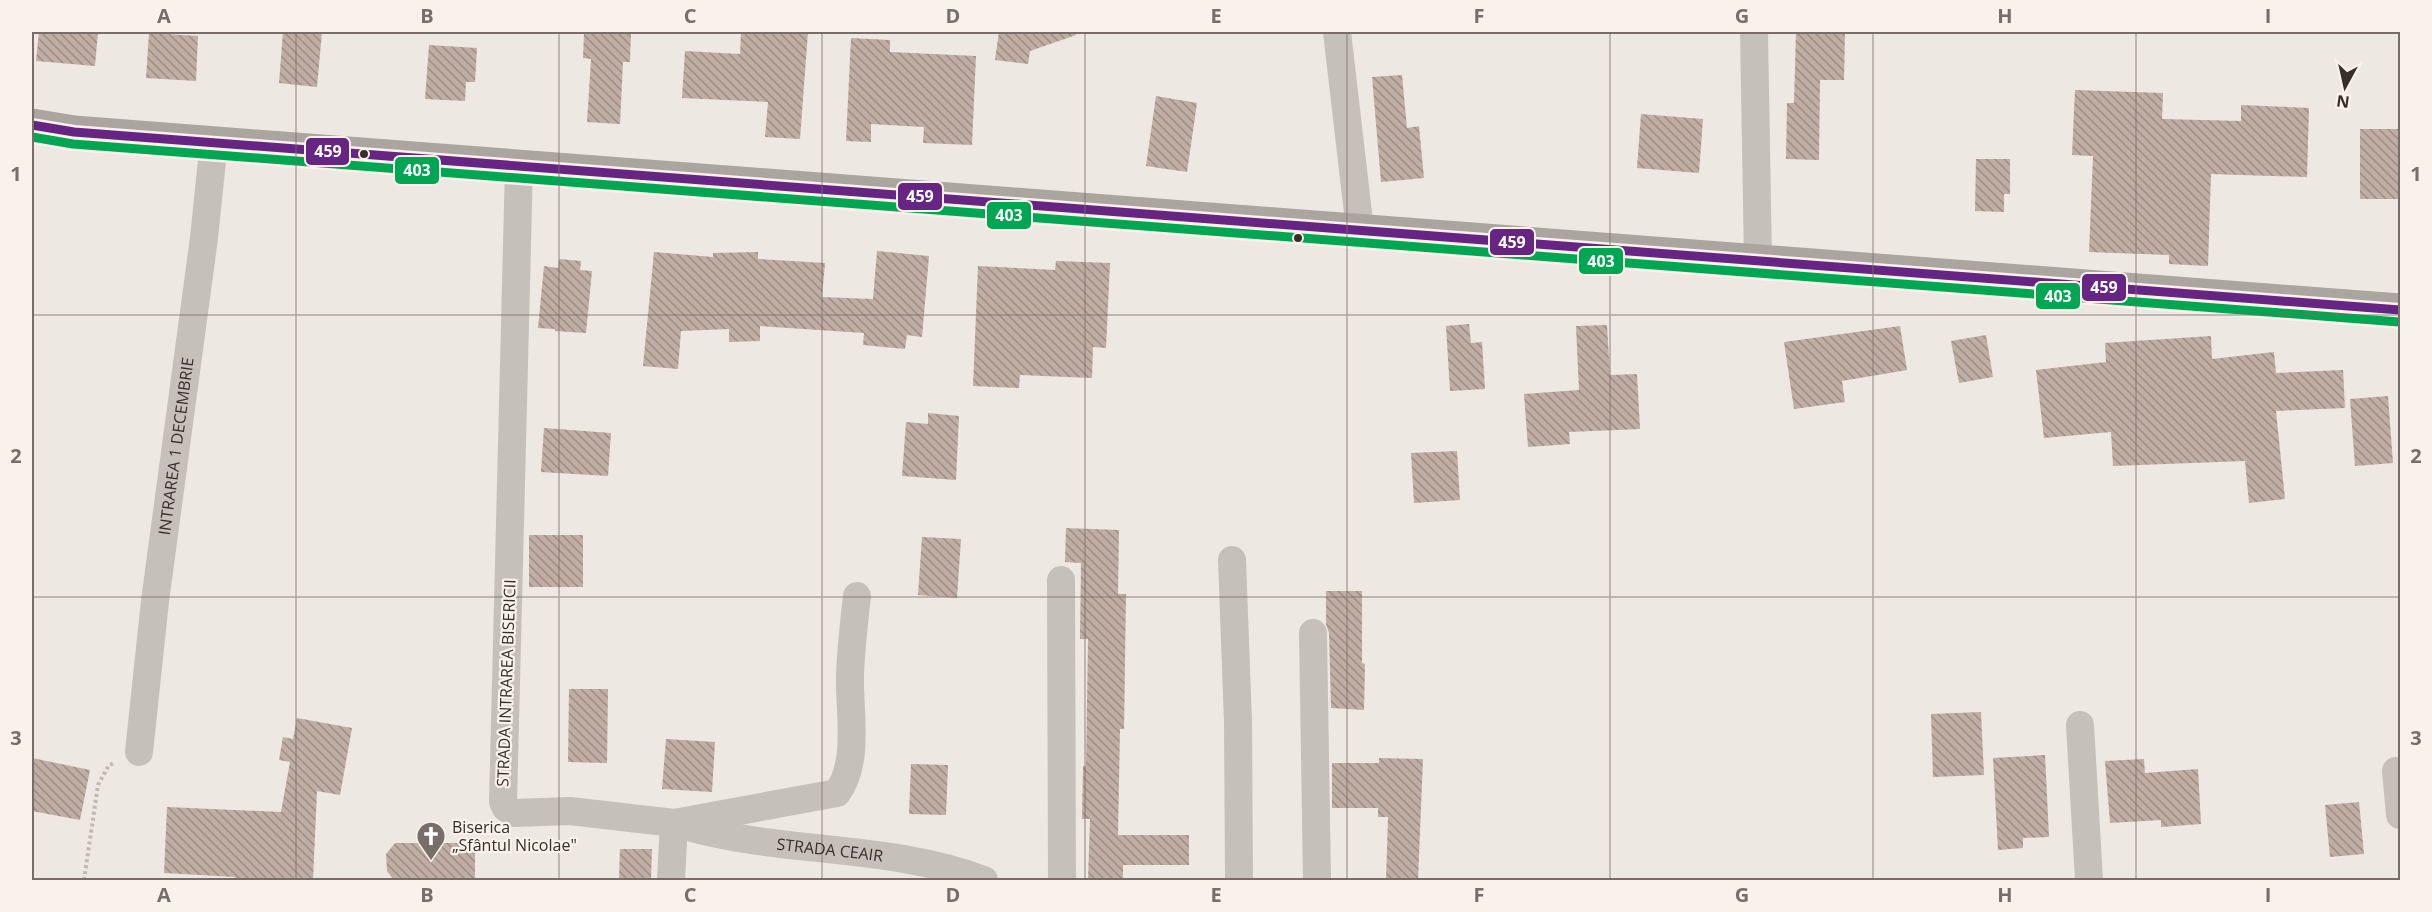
<svg xmlns="http://www.w3.org/2000/svg" width="2432" height="912" font-family="'Open Sans',sans-serif">
  <style>
    .building { fill: url(#building-back-hatch) }
    .lines { fill: none; stroke-linecap: round; stroke-linejoin: round }
    .path { stroke: #bfb8b3; stroke-width: 4; stroke-dasharray: 3 3; stroke-linecap: butt }
    .minor { stroke: #c6c0bb; stroke-width: 28 }
    .major { stroke: #aba5a0; stroke-width: 33 }
    .bus-1-casing { stroke: #f9f2ea; stroke-width: 14 }
    .bus-2-casing { stroke: #f9f2ea; stroke-width: 14 }
    .bus-1 { stroke: #662483; stroke-width: 9 }
    .bus-2 { stroke: #00a651; stroke-width: 9 }
    .grid { fill: none; stroke: #776e6a; stroke-width: 1.5; stroke-opacity: 0.55 }
    .bus-dot { fill: #372d29; stroke: #f9f2ea; stroke-width: 2 }
    .labels { text-anchor: middle; stroke-width: 4.5; stroke-linejoin: round; paint-order: stroke }
    .street-label { font-size: 16px; fill: #372d29; stroke: #f9f2ea }
    .poi-label { font-size: 16px; fill: #372d29; stroke: #f9f2ea; text-anchor: start }
    .line-badge { stroke: #f9f2ea; stroke-width: 2 }
    .badge-label { font-size: 16px; text-anchor: middle; font-weight: bold; fill: #fff }
    .neatline { fill: none; stroke: #776e6a; stroke-width: 2 }
    .grid-label { font-size: 20px; text-anchor: middle; font-weight: bold; fill: #776e6a }
  </style>
  <defs>
    <pattern id="building-back-hatch" width="6" height="6" patternUnits="userSpaceOnUse" patternTransform="scale(1.5)"><rect width="6" height="6" fill="#c0ada4"/><path d="M-1 5l2 2M0 0l6 6M5-1l2 2" fill="none" stroke="#9d8d86"/></pattern>
  </defs>
  <rect width="100%" height="100%" fill="#ede8e2"/>
  <g class="building">
    <path d="M39,32H98L95,66L36,61Z"/>
    <path d="M283,32H322L317,87L279,83Z"/>
    <path d="M584,32L631,33L630,62H623L620,124L587,122L591,59L583,58Z"/>
    <path d="M741,32H808L800,139L765,137L768,102L682,98L685,51L740,54Z"/>
    <path d="M999,32H1075L1076,35L1030,51L1028,64L995,60Z"/>
    <path d="M1796,32H1845L1844,80H1820L1819,160L1786,159L1787,103H1794Z"/>
    <path d="M149,33L198,36L196,81L146,78Z"/>
    <path d="M851,38L890,40V52L976,56L972,145L923,143L924,127L871,124V142L846,141Z"/>
    <path d="M429,45L477,48L475,82H466L465,101L425,99Z"/>
    <path d="M1402,75L1407,128L1419,126L1424,178L1381,182L1372,77Z"/>
    <path d="M2075,90L2163,93L2162,119L2241,121V105L2309,108L2307,177L2211,174L2208,266L2169,264V255L2089,252L2093,156L2072,155Z"/>
    <path d="M1156,96L1197,103L1187,172L1146,166Z"/>
    <path d="M1641,114L1703,119L1699,173L1637,168Z"/>
    <rect x="2360" y="129" width="40" height="70"/>
    <path d="M1976,159H2010V194H2004V212L1975,211Z"/>
    <path d="M877,251L929,256L922,337L907,335L905,349L863,345L864,333L760,326V341L729,342V329L681,331L678,369L643,366L654,252L713,257V253L758,252V259L825,263L822,297L873,299Z"/>
    <path d="M559,259L581,261L580,270L592,271L586,333L555,331V329L538,328L544,266L558,268Z"/>
    <path d="M1056,261L1110,263L1106,348L1093,347L1092,378L1020,375L1019,388L973,386L978,266L1055,270Z"/>
    <path d="M1469,324L1471,343L1482,342L1485,389L1450,391L1446,326Z"/>
    <path d="M1607,325L1610,375L1637,374L1640,429L1569,432L1570,444L1528,447L1524,394L1579,390L1576,326Z"/>
    <path d="M1900,326L1907,370L1842,381L1845,402L1794,409L1784,342Z"/>
    <path d="M1986,335L1993,377L1959,383L1951,341Z"/>
    <path d="M2211,336L2212,359L2274,352L2276,373L2343,370L2345,408L2276,411L2285,499L2249,503L2245,461L2113,466L2111,432L2044,438L2036,370L2106,362L2105,343Z"/>
    <path d="M2388,396L2393,463L2355,466L2350,399Z"/>
    <path d="M928,413L959,416L956,480L902,476L906,422L928,424Z"/>
    <path d="M544,428L611,433L608,476L541,472Z"/>
    <path d="M1457,451L1460,500L1414,503L1411,453Z"/>
    <path d="M1066,528L1119,530L1118,594H1126L1124,729H1120L1118,835H1189V865H1123V880H1088L1090,819H1082L1083,766H1086L1088,639H1080L1081,563L1065,562Z"/>
    <rect x="529" y="535" width="54" height="52"/>
    <path d="M922,537L961,539L957,598L918,595Z"/>
    <path d="M1326,591H1362V663L1365,664L1364,710L1331,708L1329,633L1326,624Z"/>
    <path d="M569,689H608L607,763L568,762Z"/>
    <path d="M1981,712L1984,775L1933,777L1931,714Z"/>
    <path d="M297,718L352,728L340,795L317,791L313,880H235V877L164,873L167,807L281,812L290,762L279,760L283,737L293,739Z"/>
    <path d="M666,739L715,742L712,792L662,789Z"/>
    <path d="M2045,755L2049,837L2023,838V848L1998,850L1993,758Z"/>
    <path d="M32,758L90,770L80,820L32,811Z"/>
    <path d="M1379,758L1423,759L1418,880H1386L1388,817H1378V808H1332V763H1379Z"/>
    <path d="M2144,759L2145,773L2198,769L2201,824L2161,827V820L2110,823L2105,761Z"/>
    <path d="M911,764L948,765L946,815L909,814Z"/>
    <path d="M2359,802L2364,854L2330,857L2325,805Z"/>
    <path d="M395,843H475V880H394L387,871L386,854Z"/>
    <path d="M620,849H652L651,880H619Z"/>
  </g>
  <g class="lines">
    <path class="path" d="M84,880L98,785L109,765L115,763"/>
    <g class="minor">
      <path d="M1337,32L1360,230"/>
      <path d="M1754,32L1758,260"/>
      <path d="M519,165L503,802L506,808L514,813L570,811L674,823L837,793C860,762 849,712 850,675C851,649 854,622 857,596"/>
      <path d="M1232,560L1238,722L1239,880"/>
      <path d="M1061,580L1062,880"/>
      <path d="M1313,633L1317,880"/>
      <path d="M2080,725L2089,880"/>
      <path id="s1" d="M139,752L155,601L204,238L214,141"/>
      <path d="M2396,771L2400,815"/>
      <path id="s2" d="M685,826C782,854 889,844 984,880"/>
      <path d="M671,880L674,823"/>
    </g>
    <path class="major" d="M32,125L74,132L2400,310"/>
    <g class="bus-1-casing">
      <path id="bus-1" d="M32,125L74,132L2400,310"/>
    </g>
    <g class="bus-2-casing">
      <path id="bus-2" d="M32,137L73,144L2399,322"/>
    </g>
    <use href="#bus-1" class="bus-1"/>
    <use href="#bus-2" class="bus-2"/>
  </g>
  <path class="grid" d="M296,32V880M559,32V880M822,32V880M1085,32V880M1347,32V880M1610,32V880M1873,32V880M2136,32V880M32,315H2400M32,597H2400"/>
  <defs>
    <g id="church-pin" transform="scale(1.5)"><path d="M0 17L-7.5 6A9.5 9.5 0 1 1 7.5 6Z" fill="#776e6a" stroke="#f9f2ea"/><path d="M-1.2-6h2.4v3.5h3.3v2.4h-3.3V6h-2.4V-.1h-3.3v-2.4h3.3Z" fill="#fff"/></g>
  </defs>
  <g fill-rule="evenodd">
    <use href="#church-pin" x="431" y="836"/>
  </g>
  <g class="bus-dot">
    <circle cx="364" cy="154" r="5"/>
    <circle cx="1298" cy="238" r="5"/>
  </g>
  <g class="labels">
    <g class="street-label">
      <text dy="6" stroke="none"><textPath href="#s1" startOffset="308">INTRAREA 1 DECEMBRIE</textPath></text>
      <text transform="translate(506 683) rotate(-88)" y="6">STRADA INTRAREA BISERICII</text>
      <text dy="6" stroke="none"><textPath href="#s2" startOffset="147">STRADA CEAIR</textPath></text>
    </g>
    <g class="poi-label">
      <text x="452" y="833">Biserica<tspan x="452" dy="18">„Sfântul Nicolae"</tspan></text>
    </g>
  </g>
  <g class="line-badge">
    <rect x="305" y="137" width="45" height="29" rx="6" fill="#662483"/>
    <rect x="394" y="156" width="46" height="29" rx="6" fill="#00a651"/>
    <rect x="897" y="182" width="46" height="29" rx="6" fill="#662483"/>
    <rect x="986" y="201" width="46" height="29" rx="6" fill="#00a651"/>
    <rect x="1489" y="228" width="46" height="28" rx="6" fill="#662483"/>
    <rect x="1578" y="247" width="46" height="28" rx="6" fill="#00a651"/>
    <rect x="2081" y="273" width="46" height="29" rx="6" fill="#662483"/>
    <rect x="2035" y="282" width="46" height="28" rx="6" fill="#00a651"/>
  </g>
  <g class="badge-label">
    <text x="328" y="157">459</text>
    <text x="417" y="176">403</text>
    <text x="920" y="202">459</text>
    <text x="1009" y="221">403</text>
    <text x="1512" y="248">459</text>
    <text x="1601" y="267">403</text>
    <text x="2104" y="293">459</text>
    <text x="2058" y="302">403</text>
  </g>
  <rect width="2432" height="912" fill="none" stroke="#f9f2ea" stroke-width="66"/>
  <g transform="translate(2345 87) rotate(188)" stroke="#f9f2ea" stroke-width="4.5" paint-order="stroke">
  <path d="M0-4.5L10 22L0 15L-10 22Z" fill="#372d29"/>
  <text y="-9" font-size="16" font-weight="bold" text-anchor="middle" fill="#372d29">N</text>
  </g>
  <rect x="33" y="33" width="2366" height="846" class="neatline"/>
  <g class="grid-label">
    <text x="164" y="23">A</text>
    <text x="427" y="23">B</text>
    <text x="690" y="23">C</text>
    <text x="953" y="23">D</text>
    <text x="1216" y="23">E</text>
    <text x="1479" y="23">F</text>
    <text x="1742" y="23">G</text>
    <text x="2005" y="23">H</text>
    <text x="2268" y="23">I</text>
    <text x="16" y="181">1</text>
    <text x="2416" y="181">1</text>
    <text x="16" y="463">2</text>
    <text x="2416" y="463">2</text>
    <text x="16" y="745">3</text>
    <text x="2416" y="745">3</text>
    <text x="164" y="902">A</text>
    <text x="427" y="902">B</text>
    <text x="690" y="902">C</text>
    <text x="953" y="902">D</text>
    <text x="1216" y="902">E</text>
    <text x="1479" y="902">F</text>
    <text x="1742" y="902">G</text>
    <text x="2005" y="902">H</text>
    <text x="2268" y="902">I</text>
  </g>
</svg>
